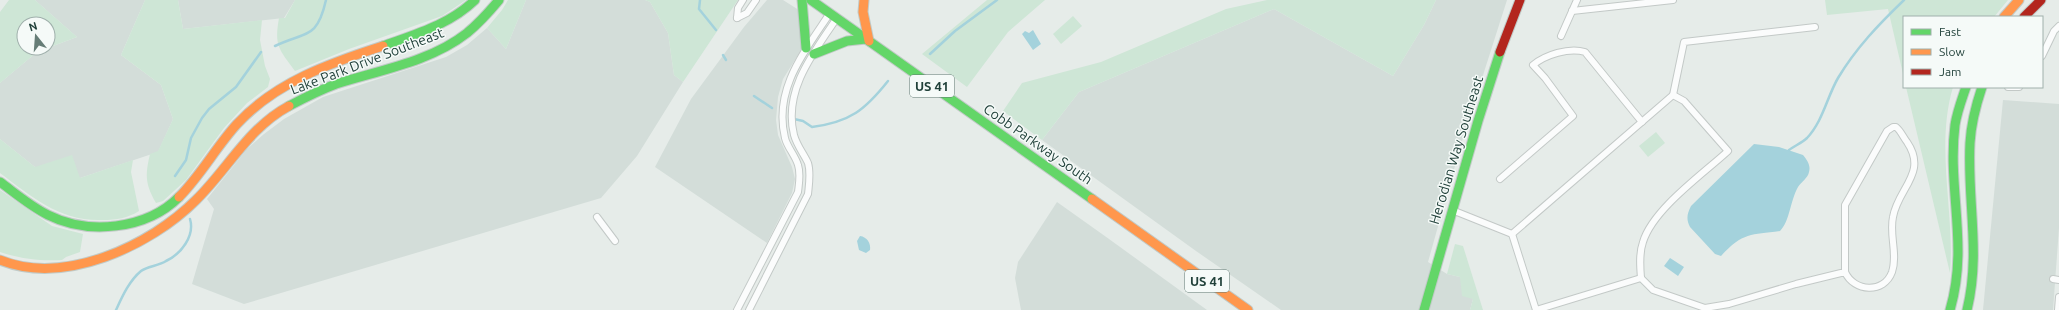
<svg xmlns="http://www.w3.org/2000/svg" width="2059" height="310" font-family="Ubuntu,sans-serif">
  <style>
    .built { fill: #d3ddd9 }
    .green { fill: #cee6d6; fill-rule: evenodd }
    .water { fill: #a4d2dc }
    .lines { fill: none; stroke-linecap: round; stroke-linejoin: round }
    .stream { stroke: #a4d2dc; stroke-width: 2.5 }
    .street-casing { stroke: #c3c9c7; stroke-width: 8 }
    .fast-casing { stroke: #c1cac7; stroke-width: 11 }
    .slow-casing { stroke: #c1cac7; stroke-width: 11 }
    .jam-casing { stroke: #c1cac7; stroke-width: 11 }
    .street { stroke: #fbfcfc; stroke-width: 6 }
    .fast { stroke: #63d668; stroke-width: 9 }
    .slow { stroke: #ff974d; stroke-width: 9 }
    .jam { stroke: #b3261e; stroke-width: 9 }
    .labels { text-anchor: middle; stroke-width: 3; stroke-linejoin: round; paint-order: stroke }
    .shield { fill: #f5faf8; stroke: #617873; stroke-width: 1 }
    .shield-label { font-size: 13px; font-weight: bold; fill: #21413a }
    .street-label { font-size: 14px; fill: #21413a; stroke: #f5faf8 }
  </style>
  <rect width="100%" height="100%" fill="#e6ece9"/>
  <g class="built">
    <path d="M35,0H145L121,55L161,85L173,119L158,152L80,178L35,167L0,139V83L37,52L77,37Z"/>
    <path d="M178,0H295L284,18L183,29Z"/>
    <path d="M526,0H645L650,2L668,33L674,75L683,82L637,156L601,198L244,304L192,284L214,209L207,199L247,149L264,134L284,119L323,97L446,57L467,45L487,28L506,49Z"/>
    <path d="M767,0H783L802,12L803,47L783,79L778,97L776,120L778,135L792,167L795,179L792,193L767,243L655,167L691,99L744,27Z"/>
    <path d="M1436,0H1507L1462,141L1428,262L1447,274L1460,277L1473,299L1470,310H1281L1196,251L1042,140L1079,92L1274,9L1393,76L1424,25Z"/>
    <path d="M2003,100L2059,104V228L2053,310H1983Z"/>
    <path d="M1057,202L1109,239L1207,310H1021L1015,278L1018,262Z"/>
  </g>
  <g class="green">
    <path d="M9,0H35L77,37L37,52L0,83V12ZM24,24H48V48H24Z"/>
    <path d="M145,0H178L183,29L262,20L260,40L265,66L270,79L268,87L247,103L224,128L186,180L163,201L156,203C145,184 145,175 150,154L158,151L173,119L161,85L121,55Z"/>
    <path d="M295,0H466L442,16L349,49L295,71C279,49 274,46 279,18H285Z"/>
    <path d="M508,0H526L506,49L487,28L502,10Z"/>
    <path d="M645,0H738L683,82L674,75L668,33L650,2Z"/>
    <path d="M987,0H1045L1008,32L967,87L922,54Z"/>
    <path d="M1267,0H1436L1424,25L1393,76L1274,9L1079,92L1042,140L1003,111L1022,83L1101,62L1226,9Z"/>
    <path d="M1825,0H2008L1994,17H1904V78L1888,9L1827,15Z"/>
    <path d="M1073,16L1082,26L1061,44L1053,34Z"/>
    <path d="M1906,87H1953C1935,148 1955,212 1950,273Z"/>
    <path d="M1656,132L1665,143L1648,157L1639,146Z"/>
    <path d="M0,139L35,167L72,155L80,178L133,160L131,172L139,211C128,218 116,220 103,220C61,222 32,197 0,173Z"/>
    <path d="M0,190L52,226L83,234L80,252L66,257L62,260C40,261 21,259 0,252Z"/>
    <path d="M1455,244L1463,246L1483,310H1470L1473,299L1462,296L1460,277L1447,274Z"/>
  </g>
  <g class="water">
    <path d="M1033,30L1041,44L1033,50L1022,34L1025,31L1029,33Z"/>
    <path d="M1754,144L1779,147L1803,155C1807,160 1811,165 1809,172C1808,178 1801,182 1798,187C1790,201 1790,221 1780,231C1751,235 1743,232 1721,256L1715,254L1690,227C1686,219 1687,214 1691,206Z"/>
    <path d="M860,236C867,237 871,243 870,250L866,253L859,250L857,241Z"/>
    <path d="M1670,258L1684,267L1678,276L1664,266Z"/>
  </g>
  <g class="lines">
    <g class="stream">
      <path d="M700,0L699,9L716,30"/>
      <path d="M275,46C306,31 317,40 326,0"/>
      <path d="M930,54L955,31L997,0"/>
      <path d="M723,55L726,60"/>
      <path d="M754,96L772,108"/>
      <path d="M794,119L803,121L812,127C850,122 865,110 888,81"/>
      <path d="M1789,150C1794,146 1802,143 1807,138C1823,121 1827,97 1838,78C1856,48 1879,24 1904,0"/>
      <path d="M175,176L186,160L191,138L202,118L209,109L236,87L261,52"/>
      <path d="M116,310C122,297 129,281 141,271C147,266 159,266 166,261C181,254 195,236 190,219"/>
    </g>
    <g class="street-casing">
      <g id="street">
        <path d="M1572,11L1673,0"/>
        <path d="M737,18L747,13L756,0"/>
        <path d="M737,18L738,8L743,0"/>
        <path d="M1561,36L1577,0"/>
        <path d="M2042,56L2054,31L2059,26"/>
        <path d="M2008,87H2019"/>
        <path d="M1500,179L1573,116L1545,78L1533,65C1545,55 1569,47 1585,52L1642,122"/>
        <path d="M1452,210L1512,234"/>
        <path d="M597,217L615,241"/>
        <path d="M1512,234L1673,95L1684,42L1815,27"/>
        <path d="M1512,234L1536,310"/>
        <path d="M1641,278L1653,290L1705,308L1729,304L1796,284L1845,272V205L1887,131L1893,127H1896C1901,131 1903,137 1907,142C1928,173 1898,188 1893,217C1889,235 1898,254 1892,272C1884,294 1854,292 1845,272"/>
        <path d="M1641,278C1640,266 1639,253 1643,242C1653,209 1703,174 1728,151L1684,101L1673,95"/>
        <path d="M2053,279L2059,280"/>
        <path d="M737,310L798,192C799,183 801,174 798,165C795,155 787,147 785,138C773,89 805,51 830,13"/>
        <path d="M749,310L808,194C809,184 811,173 808,163C804,154 797,146 794,135C783,91 813,53 837,18"/>
        <path d="M1536,310L1641,278"/>
        <path d="M2058,310L2059,297"/>
      </g>
    </g>
    <g class="fast-casing">
      <g id="fast">
        <path d="M802,0L806,48"/>
        <path d="M811,0L1092,199"/>
        <path d="M383,46C416,34 449,25 475,0"/>
        <path d="M814,54L847,41L866,39"/>
        <path d="M289,106C304,98 320,90 336,84C380,70 430,62 467,33C479,23 489,12 499,0"/>
        <path d="M0,182C15,193 30,206 48,215C88,235 146,230 179,197"/>
        <path d="M1424,310L1478,121L1500,52"/>
        <path d="M1950,310C1969,245 1947,189 1955,125C1957,112 1962,99 1966,87"/>
        <path d="M1967,310C1981,253 1967,201 1970,143C1971,124 1976,105 1982,87"/>
      </g>
    </g>
    <g class="slow-casing">
      <g id="slow">
        <path d="M864,0L863,12L869,41"/>
        <path d="M2004,17L2019,0"/>
        <path d="M179,197C201,175 216,147 237,124C276,82 330,63 383,46"/>
        <path d="M1092,199L1248,310"/>
        <path d="M0,260C64,286 150,246 196,200C228,169 248,128 289,106"/>
      </g>
    </g>
    <g class="jam-casing">
      <g id="jam">
        <path d="M2024,17L2041,0"/>
        <path d="M1500,52L1520,0"/>
      </g>
    </g>
    <use href="#street" class="street"/>
    <use href="#fast" class="fast"/>
    <use href="#slow" class="slow"/>
    <use href="#jam" class="jam"/>
  </g>
  <g class="labels">
    <g class="shield">
      <rect x="910" y="75" width="44" height="22" rx="3"/>
      <rect x="1185" y="270" width="44" height="22" rx="3"/>
    </g>
    <g class="shield-label">
      <text x="932" y="91">US 41</text>
      <text x="1207" y="286">US 41</text>
    </g>
    <g class="street-label">
      <text transform="translate(367 61) rotate(-21)" y="5">Lake Park Drive Southeast</text>
      <text transform="translate(1038 144) rotate(35)" y="5">Cobb Parkway South</text>
      <text transform="translate(1456 150) rotate(-73)" y="5">Herodian Way Southeast</text>
    </g>
  </g>
  <rect x="1903" y="16" width="140" height="72" fill="#f5faf8" stroke="#a0b0ac"/>
  <rect x="1911" y="29" width="20" height="6" fill="#63d668" stroke="#a0b0ac"/>
  <text x="1939" y="36" font-size="12" fill="#21413a">Fast</text>
  <rect x="1911" y="49" width="20" height="6" fill="#ff974d" stroke="#a0b0ac"/>
  <text x="1939" y="56" font-size="12" fill="#21413a">Slow</text>
  <rect x="1911" y="69" width="20" height="6" fill="#b3261e" stroke="#a0b0ac"/>
  <text x="1939" y="76" font-size="12" fill="#21413a">Jam</text>
  <g transform="translate(36 36) rotate(343)"><circle r="19" fill="#f5faf8" stroke="#a0b0ac"/>
  <path d="M0-3L7 15L0 10L-7 15Z" fill="#667d77"/>
  <text y="-6" font-size="11" font-weight="bold" text-anchor="middle" fill="#21413a">N</text>
  </g>
</svg>
